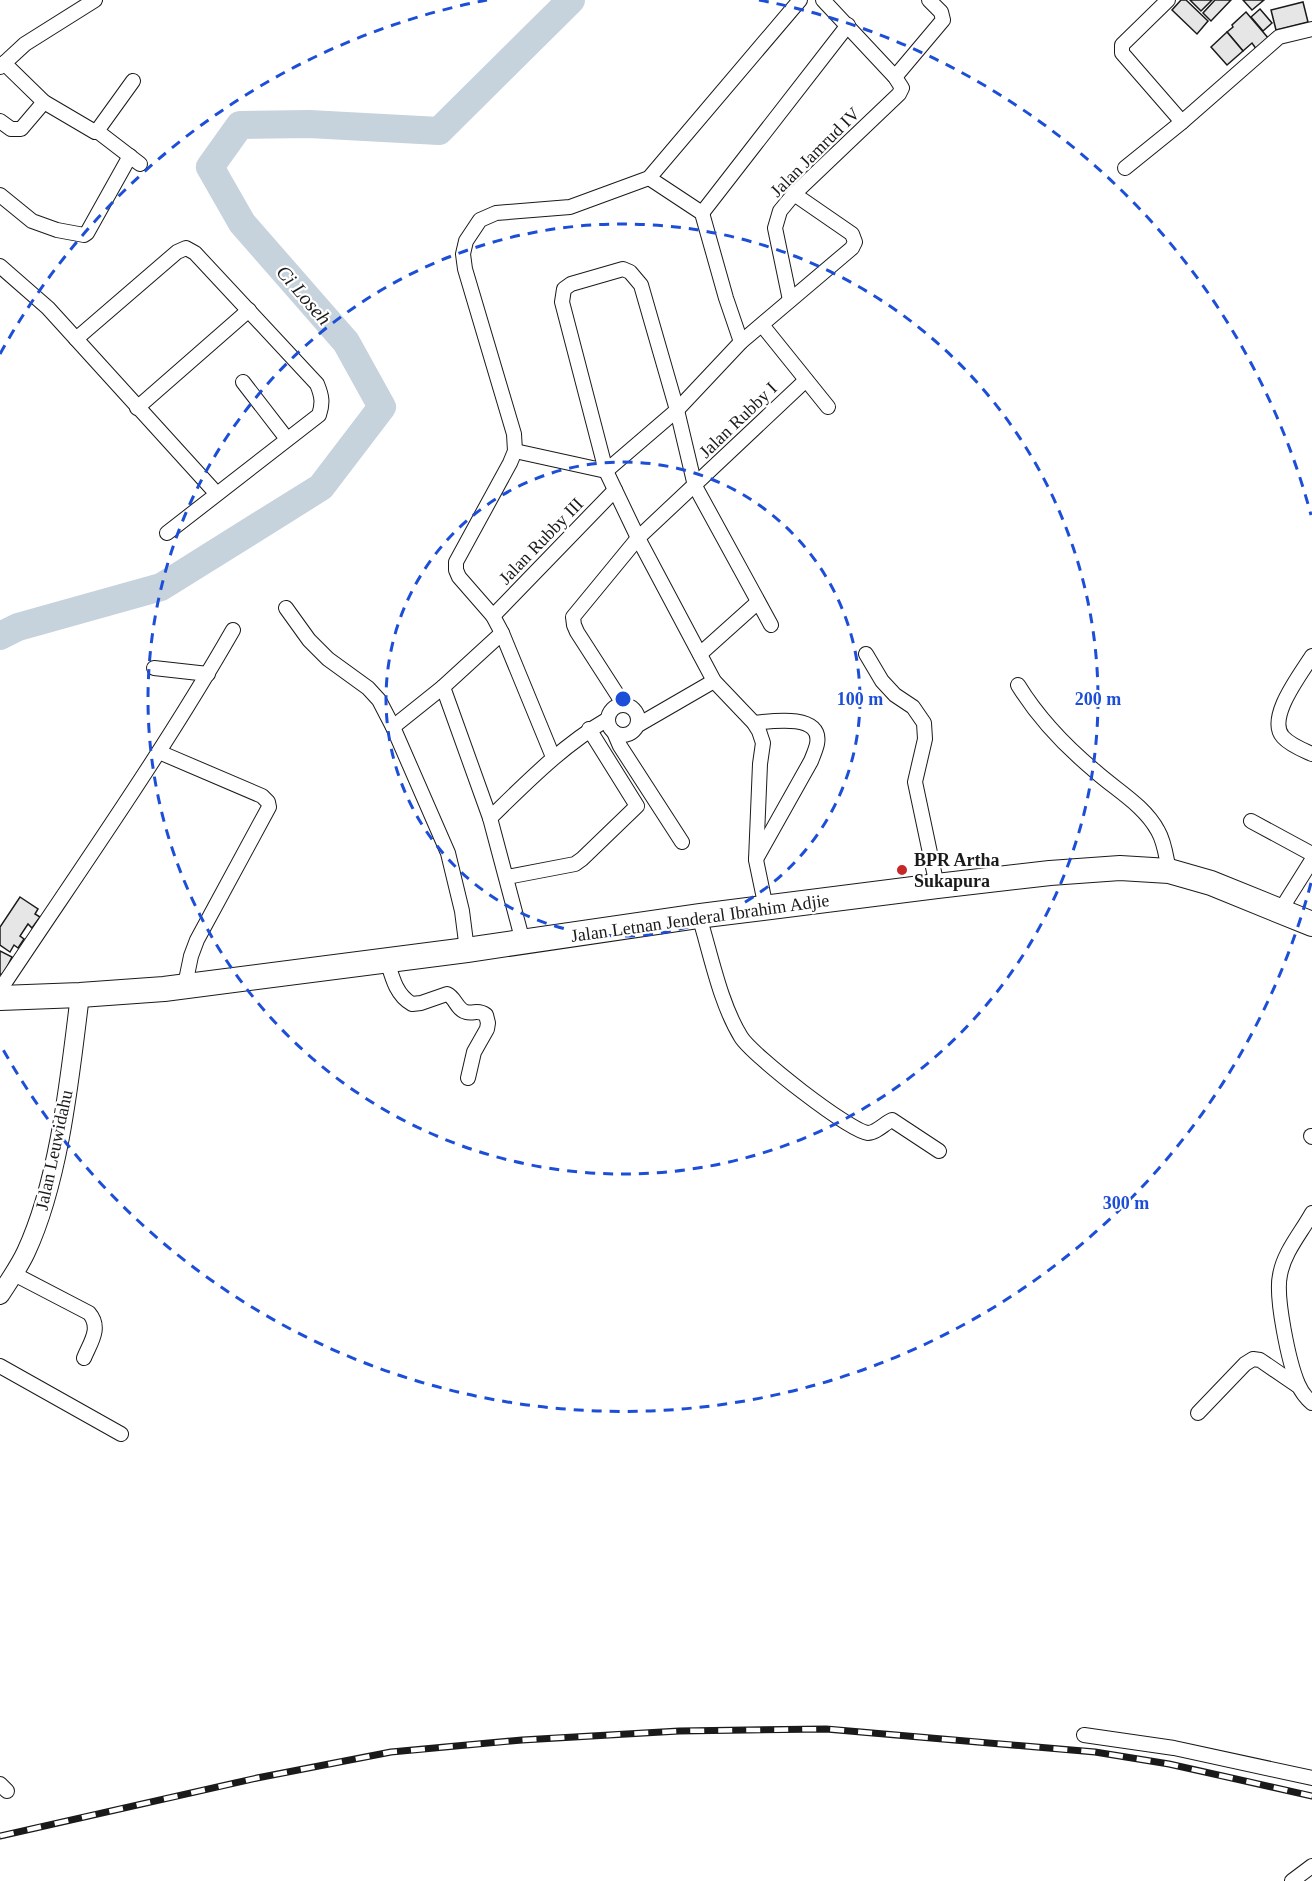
<svg xmlns="http://www.w3.org/2000/svg" width="1312" height="1881" font-family="Georgia,serif">
  <style>
    .lines { fill: none; stroke-linecap: round; stroke-linejoin: round }
    .river { stroke: #c6d2dc; stroke-width: 28 }
    .building { fill: #e6e6e6; stroke: #1a1a1a; stroke-width: 1.5 }
    .minor-casing { stroke: #1a1a1a; stroke-width: 16 }
    .tertiary-casing { stroke: #1a1a1a; stroke-width: 20 }
    .trunk-casing { stroke: #1a1a1a; stroke-width: 26 }
    .minor { stroke: #fff; stroke-width: 14 }
    .tertiary { stroke: #fff; stroke-width: 18 }
    .trunk { stroke: #fff; stroke-width: 24 }
    .rail-casing { stroke: #1a1a1a; stroke-width: 7 }
    .rail { stroke: #fff; stroke-width: 4.5; stroke-dasharray: 14; stroke-linecap: butt }
    .ring { fill: none; stroke: #1d4ed8; stroke-width: 3; stroke-dasharray: 10 8 }
    .poi-dot { fill: #c62828; stroke: #fff; stroke-width: 2 }
    .labels { text-anchor: middle; stroke-width: 4.5; stroke-linejoin: round; paint-order: stroke }
    .street-label { font-size: 18px; fill: #1a1a1a; stroke: #fff }
    .poi-label { font-size: 18px; font-weight: bold; fill: #1a1a1a; stroke: #fff; text-anchor: start }
    .water-label { font-size: 20px; font-style: italic; fill: #1a1a1a; stroke: #fff }
    .centre { fill: #1d4ed8; stroke: #fff; stroke-width: 3 }
    .ring-label { font-size: 18px; text-anchor: middle; font-weight: bold; fill: #1d4ed8; stroke: #fff; stroke-width: 4.5; stroke-linejoin: round; paint-order: stroke }
  </style>
  <rect width="100%" height="100%" fill="#fff"/>
  <g class="lines">
    <path class="river" d="M0,636L18,627L161,587L321,487L382,407L346,342L242,223L210,167L240,125L309,124L439,131L571,0"/>
  </g>
  <g class="building">
    <path d="M1181,0H1186L1208,21L1197,34L1172,10Z"/>
    <path d="M1190,0H1212L1201,11Z"/>
    <path d="M1215,0H1231L1211,21L1203,13Z"/>
    <path d="M1243,0H1264L1252,10Z"/>
    <path d="M1303,2L1308,22L1276,30L1271,10Z"/>
    <path d="M1260,9L1272,23L1263,31L1251,17Z"/>
    <path d="M1246,12L1269,39L1257,50L1252,43L1243,51L1227,32L1233,27L1232,25Z"/>
    <path d="M1227,32L1243,51L1227,65L1211,47Z"/>
    <path d="M20,897L38,909L35,914L40,917L32,928L28,924L20,936L24,939L18,948L14,945L10,952L0,945V927Z"/>
    <path d="M0,951L12,957L3,975L0,974Z"/>
  </g>
  <g class="lines">
    <g class="minor-casing">
      <g id="minor">
        <path d="M1168,0L1125,42L1122,45V53L1182,122L1279,37L1312,29"/>
        <path d="M4,63L44,102L95,132L97,131L133,81"/>
        <path d="M0,67L25,44L95,0"/>
        <path d="M895,77L943,20L941,12L929,0"/>
        <path d="M0,121L11,129H21L44,102"/>
        <path d="M97,131L140,164"/>
        <path d="M1125,168L1182,122"/>
        <path d="M0,195L32,221L57,230L84,235L87,233L130,156"/>
        <path d="M702,213L848,25"/>
        <path d="M0,266L48,308L216,493"/>
        <path d="M790,300L775,228L780,211L794,194L899,94L902,88L895,77L823,0"/>
        <path d="M762,325L828,407"/>
        <path d="M76,339L177,252L186,248L195,253L317,384C322,396 323,403 319,415L167,533"/>
        <path d="M741,342L852,248L855,242L852,234L794,194"/>
        <path d="M243,382L287,439"/>
        <path d="M137,408L249,310"/>
        <path d="M515,451L606,471L677,410L741,342L726,298L702,213L649,178"/>
        <path d="M286,608L309,640L328,659L368,688L379,700L393,727L448,853L462,911L467,950"/>
        <path d="M493,616L615,490"/>
        <path d="M502,633L443,687L490,818L523,942"/>
        <path d="M700,654L758,602"/>
        <path d="M866,654L882,681L895,695L913,707L924,723L925,739L915,782L937,886"/>
        <path d="M1312,656C1301,674 1266,718 1283,737C1290,745 1303,750 1312,754"/>
        <path d="M154,668L208,674"/>
        <path d="M1018,685C1039,719 1065,746 1095,771C1116,790 1144,805 1158,831C1165,843 1166,857 1169,871"/>
        <circle cx="623" cy="720" r="15"/>
        <path d="M624,705L577,632L574,625L573,617L638,538L806,380"/>
        <path d="M754,723C771,721 823,713 817,744C816,749 813,756 811,761L756,859"/>
        <path d="M638,725L714,681"/>
        <path d="M393,727L443,687"/>
        <path d="M614,732L620,746L682,842"/>
        <path d="M159,752L262,796L268,802L269,807L197,940L191,956L185,985"/>
        <path d="M553,757L502,633L493,616L459,577L456,570V562L510,463L515,451L514,434L465,269L463,254L466,241L480,220L496,213L570,207L649,178L800,0"/>
        <path d="M490,818C527,782 563,745 608,719"/>
        <path d="M1251,821L1312,854"/>
        <path d="M507,877L575,864L582,859L637,806L589,729"/>
        <path d="M766,908L756,860L760,764L763,743L759,731L754,723L714,681L638,538L606,471L562,302L564,289L571,284L623,269L630,272L641,285L677,410L695,486L771,625"/>
        <path d="M1280,911L1312,860"/>
        <path d="M699,916C711,955 720,1003 741,1037C752,1055 849,1131 868,1133C876,1133 885,1123 892,1120L939,1151"/>
        <path d="M387,960C392,977 396,995 412,1004L421,1003L447,994C455,997 457,1010 466,1012C474,1014 478,1009 486,1015L488,1023L487,1029L474,1052L468,1078"/>
        <path d="M0,990C79,871 162,754 233,630"/>
        <path d="M1311,1136L1312,1137"/>
        <path d="M1312,1213C1301,1233 1284,1252 1280,1275C1275,1297 1289,1363 1298,1384C1301,1391 1306,1398 1312,1403"/>
        <path d="M14,1274L89,1313C102,1328 90,1343 84,1358"/>
        <path d="M0,1366L121,1434"/>
        <path d="M1198,1413L1245,1364L1253,1359L1260,1360L1298,1386"/>
        <path d="M1084,1735L1174,1748L1312,1778"/>
        <path d="M0,1784L7,1791"/>
        <path d="M1292,1881L1312,1866"/>
      </g>
    </g>
    <g class="tertiary-casing">
      <path id="tertiary" d="M0,1295C9,1281 19,1267 26,1252C60,1179 70,1075 80,995"/>
    </g>
    <g class="trunk-casing">
      <path id="trunk" d="M0,998L80,995L164,989L467,950L699,916L937,886L1050,873L1120,868L1169,871L1211,883L1312,924"/>
    </g>
    <use href="#minor" class="minor"/>
    <use href="#tertiary" class="tertiary"/>
    <use href="#trunk" class="trunk"/>
    <g class="rail-casing">
      <path id="rail" d="M0,1836L257,1778L391,1752L522,1740L679,1731L826,1729L1095,1752L1169,1764L1312,1796"/>
    </g>
    <use href="#rail" class="rail"/>
  </g>
  <g class="ring">
    <circle cx="623" cy="699" r="237"/>
    <circle cx="623" cy="699" r="475"/>
    <path d="M1311 883A712 712 0 0 1 0 1044M0 354A712 712 0 0 1 487 0M759 0A712 712 0 0 1 1311 515"/>
  </g>
  <circle class="poi-dot" cx="902" cy="870" r="6"/>
  <g class="labels">
    <g class="street-label">
      <text transform="translate(815 152) rotate(-45)" y="6">Jalan Jamrud IV</text>
      <text transform="translate(738 420) rotate(-44)" y="6">Jalan Rubby I</text>
      <text transform="translate(541 541) rotate(-46)" y="6">Jalan Rubby III</text>
      <text transform="translate(700 918) rotate(-8)" y="6">Jalan Letnan Jenderal Ibrahim Adjie</text>
      <text transform="translate(54 1150) rotate(-78)" y="6">Jalan Leuwidahu</text>
    </g>
    <g class="poi-label">
      <text x="914" y="866">BPR Artha<tspan x="914" dy="21">Sukapura</tspan></text>
    </g>
    <g class="water-label">
      <text transform="translate(304 295) rotate(49)" y="7">Ci Loseh</text>
    </g>
  </g>
  <circle cx="623" cy="699" r="9" class="centre"/>
  <g class="ring-label">
    <text x="860" y="705">100 m</text>
    <text x="1098" y="705">200 m</text>
    <text x="1126" y="1209">300 m</text>
  </g>
</svg>
